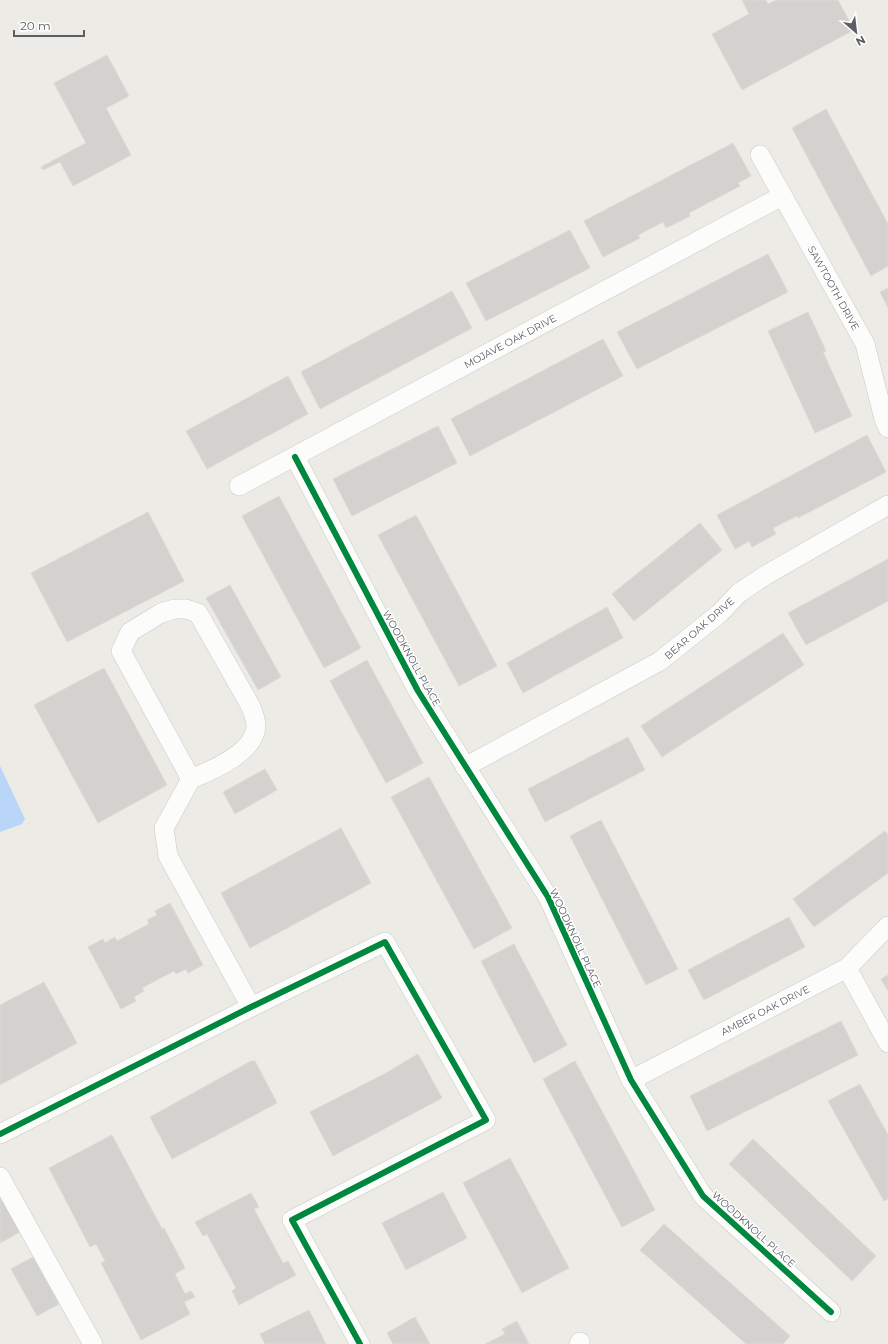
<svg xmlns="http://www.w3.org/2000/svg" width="888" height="1344" font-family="Montserrat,sans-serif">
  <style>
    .water { fill: #b9d6f8 }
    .building { fill: #d3d2cf; stroke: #dcdad5 }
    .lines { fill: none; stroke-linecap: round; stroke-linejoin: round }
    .street-casing { stroke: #c9c9c8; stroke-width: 20 }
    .street { stroke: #fcfcfb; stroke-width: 19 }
    .cycleway-casing { stroke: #fff; stroke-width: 8 }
    .cycleway { stroke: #00873e; stroke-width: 6 }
    .labels { text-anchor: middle; stroke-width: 3; stroke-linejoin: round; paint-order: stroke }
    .street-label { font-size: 10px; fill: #5b5e65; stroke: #fff }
  </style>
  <rect width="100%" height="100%" fill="#ecebe6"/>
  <path class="water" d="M0,766L25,819L22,824L0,832Z"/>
  <g class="building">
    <path d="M742,0H766L768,4L776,0H838L854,30L742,90L712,34L749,14Z"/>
    <path d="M107,55L129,96L106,108L131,155L73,186L60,162L43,170L41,167L86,143L54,83Z"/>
    <path d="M826,109L888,224V266L871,276L792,128Z"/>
    <path d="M733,143L751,176L738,183L740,186L689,213L690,216L666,228L663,222L638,235L640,238L603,257L584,221Z"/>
    <path d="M570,230L590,268L486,321L466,283Z"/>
    <path d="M768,254L788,292L637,369L617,332Z"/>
    <path d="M888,288V308L880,292Z"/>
    <path d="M452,291L472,328L320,409L301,372Z"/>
    <path d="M808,312L826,351L823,352L852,416L815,433L768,331Z"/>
    <path d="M603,339L623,376L470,456L451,419Z"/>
    <path d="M288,376L308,414L207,469L186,431Z"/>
    <path d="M438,426L457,463L352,516L333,479Z"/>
    <path d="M867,435L886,472L798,518L797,516L773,528L776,534L752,547L749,541L735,549L717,515Z"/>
    <path d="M279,496L361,648L324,668L242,516Z"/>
    <path d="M148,512L184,581L67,642L31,573Z"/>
    <path d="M416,515L497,666L459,686L378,535Z"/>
    <path d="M700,523L722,550L634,621L612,594Z"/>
    <path d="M888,559V601L806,645L788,613Z"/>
    <path d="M230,585L281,677L258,690L206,598Z"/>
    <path d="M607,607L623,638L523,693L507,663Z"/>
    <path d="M783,633L804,665L662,757L641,726Z"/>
    <path d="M367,660L423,763L386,783L330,681Z"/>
    <path d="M104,668L167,785L98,823L34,705Z"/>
    <path d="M628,737L645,770L545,822L528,789Z"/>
    <path d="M265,769L277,790L235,814L223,792Z"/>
    <path d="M429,777L512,928L474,949L391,797Z"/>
    <path d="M601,820L678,969L646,985L570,836Z"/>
    <path d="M341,828L371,883L250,948L221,893Z"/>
    <path d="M885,831L888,835V873L814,927L793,899Z"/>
    <path d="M170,903L203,965L188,973L186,969L176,974L174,971L142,988L144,991L134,997L136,1001L121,1009L88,947L103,939L105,943L115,937L117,941L149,924L147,920L157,915L155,911Z"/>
    <path d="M789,917L805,947L704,1000L688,970Z"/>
    <path d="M514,944L567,1045L534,1063L481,961Z"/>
    <path d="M888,975V991L881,979Z"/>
    <path d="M44,982L77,1043L0,1085V1005Z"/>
    <path d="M841,1021L858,1055L707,1131L690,1096Z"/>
    <path d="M418,1054L442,1098L333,1156L310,1112L386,1073Z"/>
    <path d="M251,1061H255L277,1103L172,1159L150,1117Z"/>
    <path d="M575,1061L655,1210L622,1227L543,1079Z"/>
    <path d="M860,1084L888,1135V1199L884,1201L828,1101Z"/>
    <path d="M112,1135L162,1229L164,1228L185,1268L175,1274L185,1294L191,1291L195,1297L184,1302L190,1314L141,1340L101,1263L105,1261L96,1244L90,1247L49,1168Z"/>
    <path d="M753,1139L876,1256L852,1281L729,1164Z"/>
    <path d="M510,1158L569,1268L522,1293L463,1183Z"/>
    <path d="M443,1192L467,1238L406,1270L382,1223Z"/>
    <path d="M251,1193L259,1207L254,1209L283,1263L288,1261L296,1275L239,1305L232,1291L236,1288L207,1234L203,1236L195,1222Z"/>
    <path d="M0,1196L20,1232L0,1243Z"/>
    <path d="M664,1224L790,1336L783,1344H746L640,1250Z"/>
    <path d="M33,1257L59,1304L37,1316L11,1269Z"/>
    <path d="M309,1310L326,1344H265L260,1334Z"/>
    <path d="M415,1317L430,1344H393L387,1333Z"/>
    <path d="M517,1321L529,1344H485L505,1334L502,1329Z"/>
  </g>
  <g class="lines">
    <g class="street-casing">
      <g id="street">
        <path d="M760,155L865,344L884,419L888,428"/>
        <path d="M295,457L418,691L548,897L631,1080L703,1196L831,1312"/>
        <path d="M239,486L782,196"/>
        <path d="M465,767L660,661L720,613L739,593L766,575L888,505"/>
        <path d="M191,779C212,770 255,753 256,726C256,719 253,712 250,705L198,613L186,609H175L161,613L130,632L121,651L191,779L164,828L168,856L251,1007"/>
        <path d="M847,968L888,1043"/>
        <path d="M631,1080L847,968L888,926"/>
        <path d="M0,1134L251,1007L385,942L486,1120L292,1220L360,1344"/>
        <path d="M0,1177L93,1344"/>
        <path d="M579,1344L580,1342"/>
      </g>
    </g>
    <use href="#street" class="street"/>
    <g class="cycleway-casing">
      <g id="cycleway">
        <path d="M295,457L418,691L548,897L631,1080L703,1196L831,1312"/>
        <path d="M0,1134L251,1007L385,942L486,1120L292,1220L360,1344"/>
      </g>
    </g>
    <use href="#cycleway" class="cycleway"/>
  </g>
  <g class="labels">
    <g class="street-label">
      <text transform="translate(834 288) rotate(61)" y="4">SAWTOOTH DRIVE</text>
      <text transform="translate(510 341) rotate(-28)" y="4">MOJAVE OAK DRIVE</text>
      <text transform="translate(699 628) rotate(-41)" y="4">BEAR OAK DRIVE</text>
      <text transform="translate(412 658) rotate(61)" y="4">WOODKNOLL PLACE</text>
      <text transform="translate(576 938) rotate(65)" y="4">WOODKNOLL PLACE</text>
      <text transform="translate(765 1010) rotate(-27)" y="4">AMBER OAK DRIVE</text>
      <text transform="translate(754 1229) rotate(42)" y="4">WOODKNOLL PLACE</text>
    </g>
  </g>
  <g transform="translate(856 32) rotate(152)" stroke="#ffffff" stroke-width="3" paint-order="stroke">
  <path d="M0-3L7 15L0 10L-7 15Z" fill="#5b5e65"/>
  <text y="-6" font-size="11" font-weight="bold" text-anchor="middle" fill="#5b5e65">N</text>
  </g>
  <path d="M14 30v6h70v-6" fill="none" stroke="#5b5e65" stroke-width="2"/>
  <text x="20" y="30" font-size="12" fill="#5b5e65" stroke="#ffffff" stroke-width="3" paint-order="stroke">20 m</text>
</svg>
